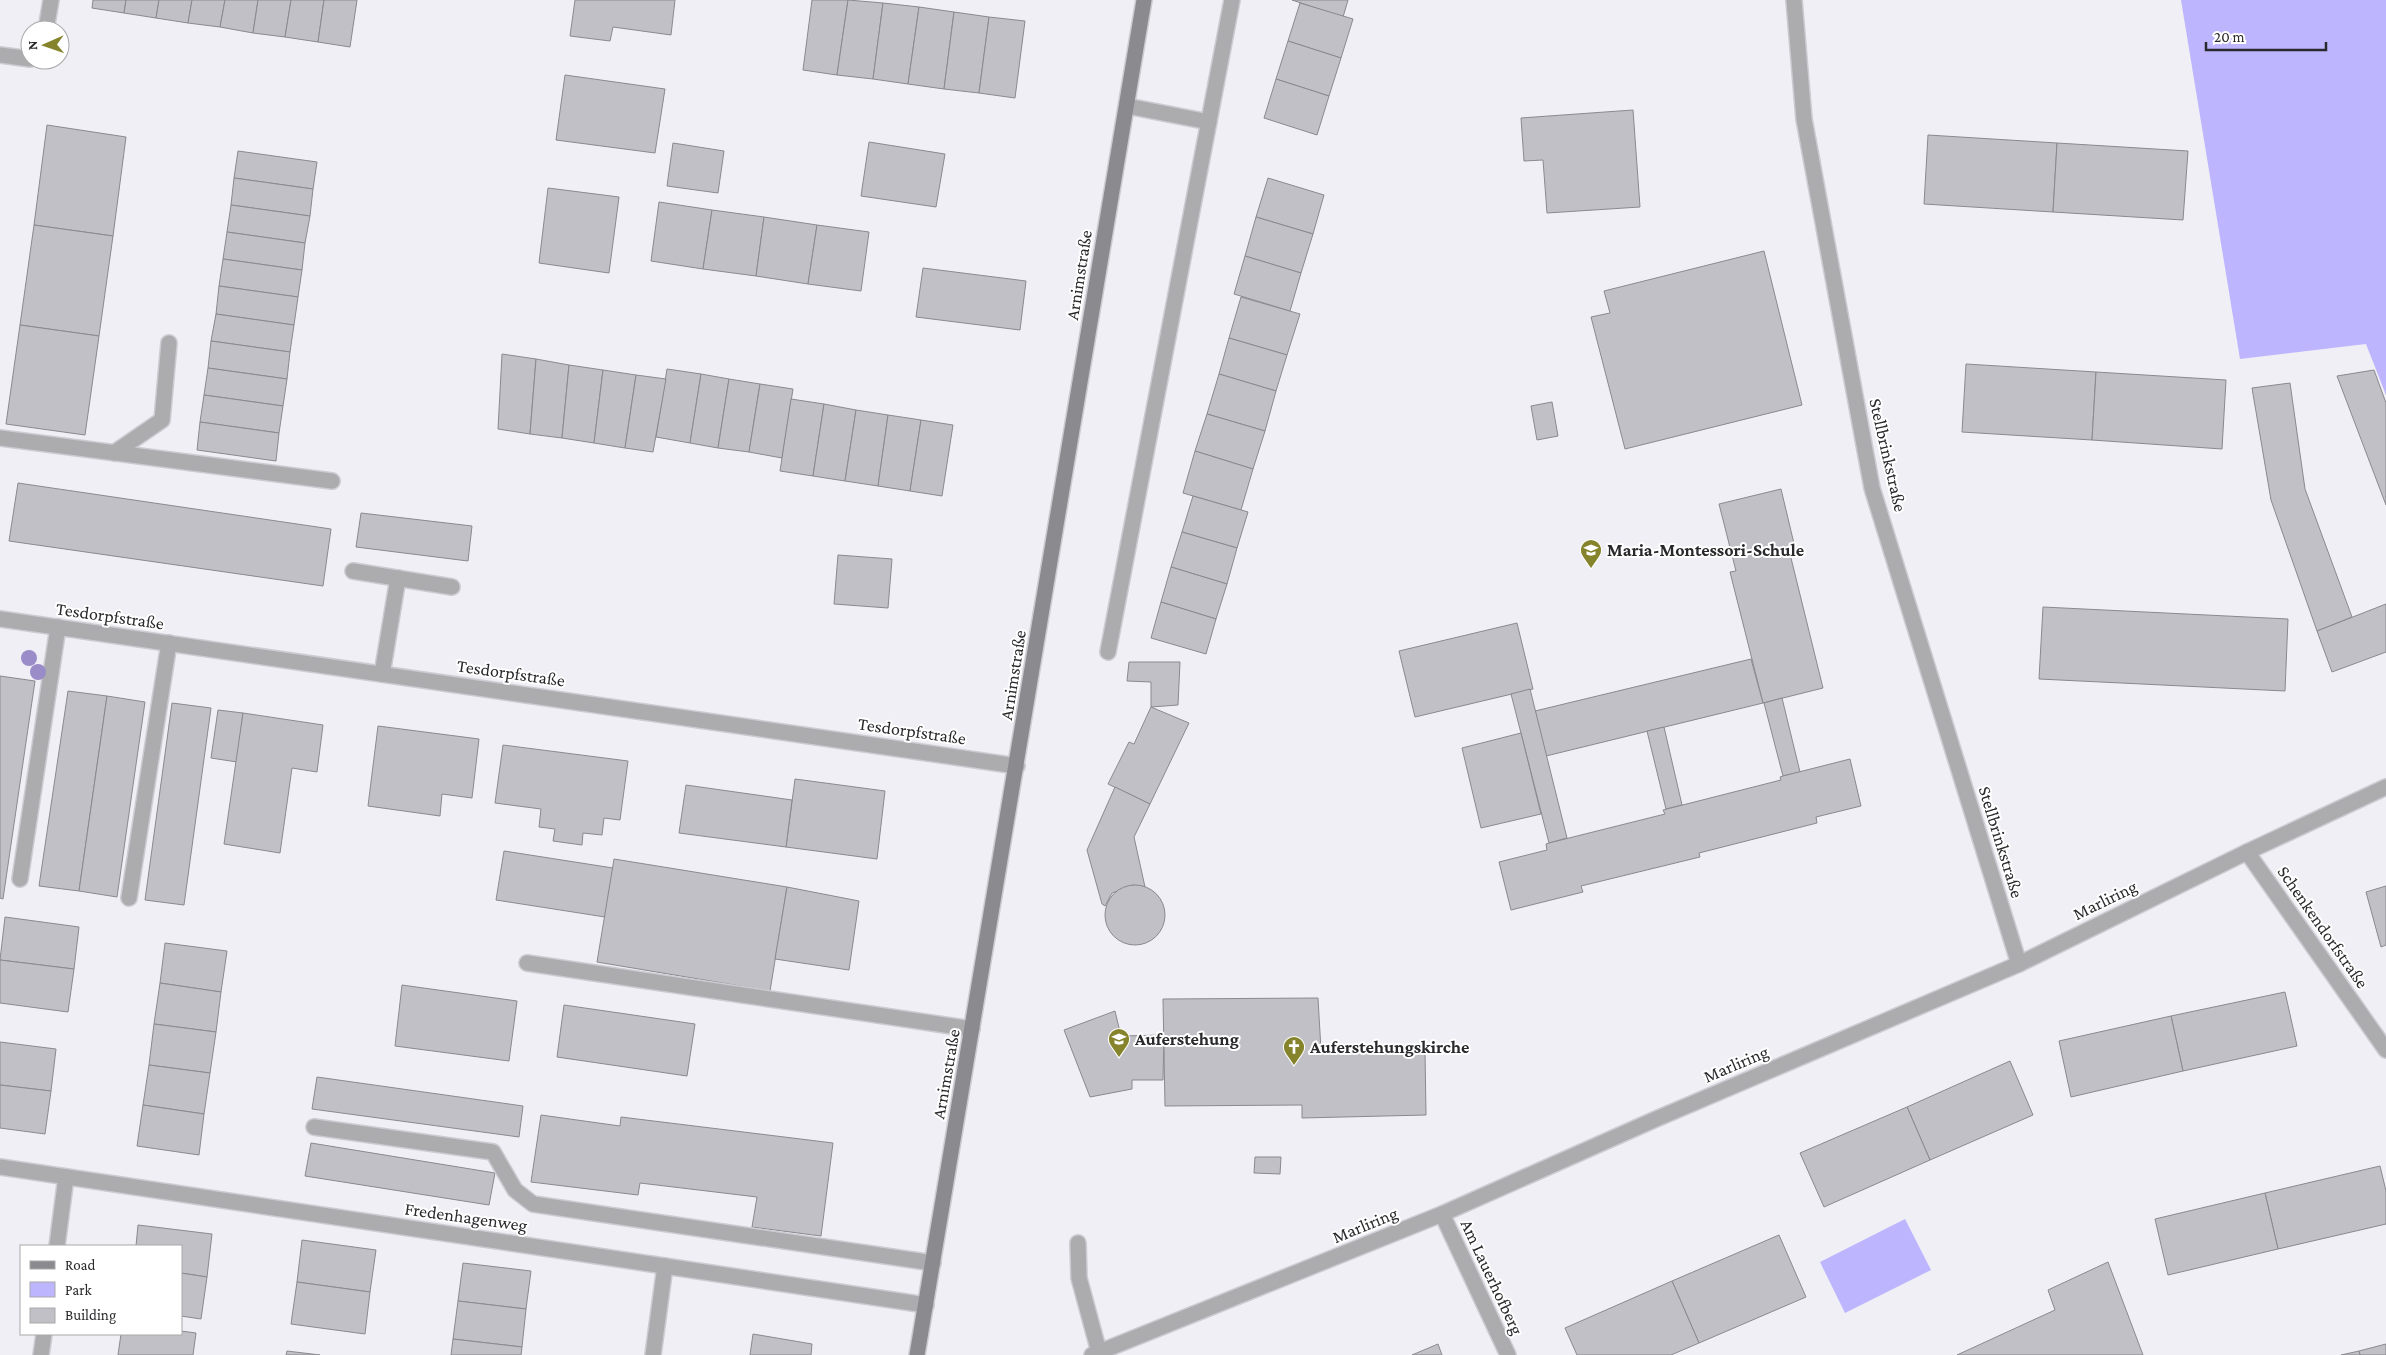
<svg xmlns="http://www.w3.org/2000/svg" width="2386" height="1355" font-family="'Crimson Pro',serif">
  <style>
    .green { fill: #bdb6fe }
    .building { fill: #c0c0c6; stroke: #89898f }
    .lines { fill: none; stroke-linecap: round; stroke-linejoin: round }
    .service-casing { stroke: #cbcbd1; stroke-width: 18 }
    .minor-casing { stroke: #cbcbd1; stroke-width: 18 }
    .tertiary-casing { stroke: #cbcbd1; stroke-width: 18 }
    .secondary-casing { stroke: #cbcbd1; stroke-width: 18 }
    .service { stroke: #acacaf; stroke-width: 15 }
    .minor { stroke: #acacaf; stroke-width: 15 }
    .tertiary { stroke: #acacaf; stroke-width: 15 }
    .secondary { stroke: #8b8b8f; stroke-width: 15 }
    .tree { fill: #998cc8 }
    .labels { text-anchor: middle; stroke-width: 4; stroke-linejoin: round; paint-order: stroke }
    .street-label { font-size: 18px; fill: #29292c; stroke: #fff }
    .poi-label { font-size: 18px; font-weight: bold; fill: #29292c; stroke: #fff; text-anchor: start }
  </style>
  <rect width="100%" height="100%" fill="#efeff5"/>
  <g class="green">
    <path d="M2181,0H2386V395L2366,344L2240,359Z"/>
    <path d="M1905,1219L1931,1270L1845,1313L1820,1262Z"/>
  </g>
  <g class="building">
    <path d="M93,0H126L124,13L92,8Z"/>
    <path d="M126,0H159L156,18L124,13Z"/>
    <path d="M159,0H192L188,23L156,18Z"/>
    <path d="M192,0H225L220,27L188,23Z"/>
    <path d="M225,0H258L253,33L220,27Z"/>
    <path d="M258,0H291L285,37L253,33Z"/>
    <path d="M291,0H324L318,42L285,37Z"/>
    <path d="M324,0H357L350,47L318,42Z"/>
    <path d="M575,0H675L671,35L613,27L610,41L570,36Z"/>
    <path d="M812,0H848L837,75L803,70Z"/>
    <path d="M848,0L883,3L873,79L837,75Z"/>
    <path d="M1292,0H1348L1343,17Z"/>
    <path d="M883,3L919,7L908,84L873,79Z"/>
    <path d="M1300,3L1353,19L1341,58L1288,41Z"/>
    <path d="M919,7L954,12L944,89L908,84Z"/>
    <path d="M954,12L989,17L979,93L944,89Z"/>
    <path d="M989,17L1025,21L1015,98L979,93Z"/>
    <path d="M1288,41L1341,58L1329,96L1276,79Z"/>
    <path d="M565,75L665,89L655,153L556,140Z"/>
    <path d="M1276,79L1329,96L1317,135L1264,118Z"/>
    <path d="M1633,110L1640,207L1547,213L1543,160L1524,161L1521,118Z"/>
    <path d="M47,125L126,137L113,236L34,225Z"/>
    <path d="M1928,135L2057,143L2053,212L1924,204Z"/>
    <path d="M869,142L945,154L936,207L861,196Z"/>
    <path d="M673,143L724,151L718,193L667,186Z"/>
    <path d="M2057,143L2188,151L2183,220L2053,212Z"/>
    <path d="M238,151L317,162L313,189L234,178Z"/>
    <path d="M234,178L313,189L310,216L231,205Z"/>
    <path d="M1268,178L1324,195L1313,234L1256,217Z"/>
    <path d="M548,188L619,197L609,273L539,263Z"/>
    <path d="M659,202L712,210L703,269L651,261Z"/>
    <path d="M231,205L310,216L305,243L227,232Z"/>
    <path d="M712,210L764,217L756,276L703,269Z"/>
    <path d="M764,217L817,225L808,284L756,276Z"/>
    <path d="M1256,217L1313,234L1301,273L1245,256Z"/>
    <path d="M34,225L113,236L99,336L20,325Z"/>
    <path d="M817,225L869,232L861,291L808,284Z"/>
    <path d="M227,232L305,243L302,270L223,259Z"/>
    <path d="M1764,251L1802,405L1625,449L1591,317L1610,313L1604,291Z"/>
    <path d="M1245,256L1301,273L1290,311L1234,294Z"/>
    <path d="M223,259L302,270L298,297L219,286Z"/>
    <path d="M923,268L1026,281L1020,330L916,317Z"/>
    <path d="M219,286L298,297L294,325L216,314Z"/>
    <path d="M1241,297L1300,314L1287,355L1229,338Z"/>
    <path d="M216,314L294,325L290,352L211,341Z"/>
    <path d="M20,325L99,336L85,435L6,424Z"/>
    <path d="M1229,338L1287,355L1276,391L1219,374Z"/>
    <path d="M211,341L290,352L287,379L208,368Z"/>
    <path d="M502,354L536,359L530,434L498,429Z"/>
    <path d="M536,359L569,365L562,438L530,434Z"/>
    <path d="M1966,364L2096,372L2092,440L1962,432Z"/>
    <path d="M569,365L603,370L594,443L562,438Z"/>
    <path d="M208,368L287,379L283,406L204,395Z"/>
    <path d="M667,369L701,374L690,443L656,437Z"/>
    <path d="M603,370L636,375L625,448L594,443Z"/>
    <path d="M2374,370L2386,403V505L2337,376Z"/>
    <path d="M2096,372L2226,380L2222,449L2092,440Z"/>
    <path d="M701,374L729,379L718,448L690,443Z"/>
    <path d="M1219,374L1276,391L1265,431L1207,414Z"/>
    <path d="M636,375L666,379L653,452L625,448Z"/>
    <path d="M729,379L760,384L749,452L718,448Z"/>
    <path d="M2290,383L2305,489L2352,617L2317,631L2271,500L2252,388Z"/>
    <path d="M760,384L793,389L782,458L749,452Z"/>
    <path d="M204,395L283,406L279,433L200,422Z"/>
    <path d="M791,399L824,404L813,476L780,471Z"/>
    <path d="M1552,402L1558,436L1537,440L1531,406Z"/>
    <path d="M824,404L856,410L845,481L813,476Z"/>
    <path d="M856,410L888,415L878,486L845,481Z"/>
    <path d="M1207,414L1265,431L1253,469L1195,451Z"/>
    <path d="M888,415L921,420L910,491L878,486Z"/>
    <path d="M921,420L953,425L942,496L910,491Z"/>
    <path d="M200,422L279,433L276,461L197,450Z"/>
    <path d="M1195,451L1253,469L1241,510L1183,493Z"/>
    <path d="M18,483L331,529L323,586L9,541Z"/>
    <path d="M1781,489L1796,552L1790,554L1823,688L1763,703L1730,572L1736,571L1719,504Z"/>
    <path d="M1193,496L1248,512L1237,548L1182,532Z"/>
    <path d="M361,513L472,526L468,561L356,547Z"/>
    <path d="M1182,532L1237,548L1227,584L1171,567Z"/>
    <path d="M838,555L892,559L888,608L834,604Z"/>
    <path d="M1171,567L1227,584L1216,619L1161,602Z"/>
    <path d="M1161,602L1216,619L1206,654L1151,638Z"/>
    <path d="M2386,604V652L2332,672L2317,631Z"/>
    <path d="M2043,607L2288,619L2285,691L2039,679Z"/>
    <path d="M1517,623L1533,689L1415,717L1399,651Z"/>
    <path d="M1751,659L1763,703L1546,756L1535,711Z"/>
    <path d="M1129,662H1180L1178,705L1151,707V682L1127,681Z"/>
    <path d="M0,676L35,681L3,899L0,898Z"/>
    <path d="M1530,689L1567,838L1549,843L1511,694Z"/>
    <path d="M68,691L107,696L79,891L39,886Z"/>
    <path d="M107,696L145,702L117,897L79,891Z"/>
    <path d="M1782,698L1800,772L1783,776L1764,703Z"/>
    <path d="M172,703L211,708L184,905L145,900Z"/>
    <path d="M1151,707L1189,723L1150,804L1108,784L1129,742L1134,744Z"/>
    <path d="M218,710L243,713L237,762L211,758Z"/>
    <path d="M243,713L323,725L317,772L292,768L280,853L224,844Z"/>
    <path d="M378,726L479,739L472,798L442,794L440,816L368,806Z"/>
    <path d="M1664,727L1682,805L1666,809L1647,731Z"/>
    <path d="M1521,733L1541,814L1481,828L1462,748Z"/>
    <path d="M503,745L628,761L620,820L604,818L602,835L583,833L582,845L553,841L555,829L539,827L541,809L495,803Z"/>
    <path d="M1850,759L1861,806L1816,817L1817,823L1699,853L1700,857L1581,886L1583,892L1511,910L1499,862L1547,850L1546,844L1549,843L1665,814L1663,810L1781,780L1780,777L1783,776Z"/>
    <path d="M795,779L885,791L877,859L786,847Z"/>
    <path d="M686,785L792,800L786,847L679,833Z"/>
    <path d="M1115,787L1150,804L1134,837L1145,887L1133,885L1112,893L1105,906L1102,904L1087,850Z"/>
    <path d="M504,851L613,868L605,917L496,900Z"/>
    <path d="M614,859L787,887L770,991L597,962Z"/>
    <circle cx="1135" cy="915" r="30"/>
    <path d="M2386,886V945L2381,947L2366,892Z"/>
    <path d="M787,887L859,901L849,970L775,959Z"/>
    <path d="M5,917L79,927L74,969L0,960Z"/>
    <path d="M165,943L227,951L221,992L160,983Z"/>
    <path d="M0,960L74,969L68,1012L0,1003Z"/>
    <path d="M160,983L221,992L216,1032L154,1024Z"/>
    <path d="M402,985L517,1001L509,1061L395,1046Z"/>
    <path d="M2285,992L2297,1046L2183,1071L2171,1016Z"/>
    <path d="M1318,998L1321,1050L1425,1051L1426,1115L1302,1118V1105L1165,1106L1163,999Z"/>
    <path d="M564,1005L695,1024L687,1076L557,1057Z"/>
    <path d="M1115,1011L1121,1036L1164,1035L1163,1080H1132V1089L1090,1097L1064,1030Z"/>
    <path d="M2171,1016L2183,1071L2071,1097L2059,1041Z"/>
    <path d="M154,1024L216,1032L210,1073L149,1065Z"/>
    <path d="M0,1042L56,1049L51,1091L0,1085Z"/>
    <path d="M2010,1061L2033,1115L1930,1160L1907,1107Z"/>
    <path d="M149,1065L210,1073L204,1114L143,1105Z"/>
    <path d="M317,1077L523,1106L519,1137L312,1109Z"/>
    <path d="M0,1085L51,1091L45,1134L0,1128Z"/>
    <path d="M143,1105L204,1114L199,1155L137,1146Z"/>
    <path d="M1907,1107L1930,1160L1824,1207L1800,1153Z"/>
    <path d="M541,1115L620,1126L621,1117L833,1143L821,1236L752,1227L757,1197L640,1183L638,1195L531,1182Z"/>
    <path d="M311,1143L495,1173L489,1205L305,1176Z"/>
    <path d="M1255,1157H1281L1280,1174L1254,1173Z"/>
    <path d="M2380,1166L2386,1191V1224L2278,1249L2265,1193Z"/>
    <path d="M2265,1193L2278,1249L2168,1275L2155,1219Z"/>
    <path d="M138,1225L212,1234L207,1277L181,1273V1246H136Z"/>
    <path d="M1779,1235L1806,1297L1699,1343L1672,1281Z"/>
    <path d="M302,1240L376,1250L370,1292L297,1282Z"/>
    <path d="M2108,1262L2143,1355H1957L2055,1310L2048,1290Z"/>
    <path d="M463,1263L531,1271L526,1309L458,1301Z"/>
    <path d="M181,1273L207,1277L201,1319L181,1316Z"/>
    <path d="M1672,1281L1699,1343L1671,1355H1577L1565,1328Z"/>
    <path d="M297,1282L370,1292L365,1334L291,1324Z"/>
    <path d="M458,1301L526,1309L522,1347L453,1339Z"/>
    <path d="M181,1331L196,1333L193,1355H118L121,1334H181Z"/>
    <path d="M753,1334L812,1344L811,1355H750Z"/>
    <path d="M453,1339L522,1347L521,1355H451Z"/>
    <path d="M1438,1344L1442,1355H1412Z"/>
    <path d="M2386,1344V1355H2360L2359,1351Z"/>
    <path d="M287,1351L320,1355H286Z"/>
    <path d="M2359,1351L2360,1355H2341Z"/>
  </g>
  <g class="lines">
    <g class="service-casing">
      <g id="service">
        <path d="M46,30L51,0"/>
        <path d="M0,55L30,59"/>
        <path d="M1127,106L1209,122"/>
        <path d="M0,438L332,481"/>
        <path d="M114,453L162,420L169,343"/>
        <path d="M353,571L452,587"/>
        <path d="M1108,652L1232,0"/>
        <path d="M382,674L398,578"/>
        <path d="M20,879L58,627"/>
        <path d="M129,898L169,643"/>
        <path d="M527,963L972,1029"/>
        <path d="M314,1127L493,1152L515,1190L533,1204L933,1263"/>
        <path d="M1078,1243L1079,1278L1099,1352"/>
        <path d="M57,1246L66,1177"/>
        <path d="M41,1355L44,1334"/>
        <path d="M653,1355L665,1266"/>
      </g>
    </g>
    <g class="minor-casing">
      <g id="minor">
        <path d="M1794,0L1804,119L1872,488L2019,964"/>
        <path d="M0,619L1017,766"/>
        <path d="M2247,852L2386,1050"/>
        <path d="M0,1167L926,1305"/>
        <path d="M1442,1214L1508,1355"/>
      </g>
    </g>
    <g class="tertiary-casing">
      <path id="tertiary" d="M1092,1355L1442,1214L1656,1119L2019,964L2247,852L2386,787"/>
    </g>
    <g class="secondary-casing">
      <path id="secondary" d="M917,1355L1144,0"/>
    </g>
    <use href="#service" class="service"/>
    <use href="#minor" class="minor"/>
    <use href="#tertiary" class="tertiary"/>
    <use href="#secondary" class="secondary"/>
  </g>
  <g class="tree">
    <circle cx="29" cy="658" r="8"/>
    <circle cx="38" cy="672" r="8"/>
  </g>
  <defs>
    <g id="school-pin" transform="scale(1.125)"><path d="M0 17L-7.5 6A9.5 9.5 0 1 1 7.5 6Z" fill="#85842d" stroke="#fff"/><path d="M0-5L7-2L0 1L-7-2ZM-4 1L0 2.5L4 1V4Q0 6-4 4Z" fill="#fff"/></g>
    <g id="church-pin" transform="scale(1.125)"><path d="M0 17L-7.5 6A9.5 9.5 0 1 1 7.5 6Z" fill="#85842d" stroke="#fff"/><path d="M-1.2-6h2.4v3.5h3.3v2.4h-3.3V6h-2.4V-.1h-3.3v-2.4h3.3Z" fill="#fff"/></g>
  </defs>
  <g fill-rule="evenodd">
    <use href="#school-pin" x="1591" y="550"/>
    <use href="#school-pin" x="1119" y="1039"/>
    <use href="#church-pin" x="1294" y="1047"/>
  </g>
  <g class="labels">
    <g class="street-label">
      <text transform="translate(1079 275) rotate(-81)" y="6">Arnimstraße</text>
      <text transform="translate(1888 455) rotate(77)" y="6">Stellbrinkstraße</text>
      <text transform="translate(110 616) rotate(8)" y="6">Tesdorpfstraße</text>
      <text transform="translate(511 673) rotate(8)" y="6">Tesdorpfstraße</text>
      <text transform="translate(1013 675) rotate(-81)" y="6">Arnimstraße</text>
      <text transform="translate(912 731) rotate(8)" y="6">Tesdorpfstraße</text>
      <text transform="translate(2001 842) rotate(73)" y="6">Stellbrinkstraße</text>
      <text transform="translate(2105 900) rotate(-26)" y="6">Marliring</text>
      <text transform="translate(2323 927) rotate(55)" y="6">Schenkendorfstraße</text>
      <text transform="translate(1736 1064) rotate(-23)" y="6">Marliring</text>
      <text transform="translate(946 1074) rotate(-80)" y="6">Arnimstraße</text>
      <text transform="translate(466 1217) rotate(8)" y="6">Fredenhagenweg</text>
      <text transform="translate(1365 1225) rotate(-22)" y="6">Marliring</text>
      <text transform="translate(1492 1277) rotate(65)" y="6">Am Lauerhofberg</text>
    </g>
    <g class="poi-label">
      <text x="1607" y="556">Maria-Montessori-Schule</text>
      <text x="1135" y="1045">Auferstehung</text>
      <text x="1310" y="1053">Auferstehungskirche</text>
    </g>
  </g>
  <rect x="20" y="1245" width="162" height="90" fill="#ffffff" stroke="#a9a9ab"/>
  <rect x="30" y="1261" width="25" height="8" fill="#8b8b8f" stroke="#a9a9ab"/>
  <text x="65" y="1270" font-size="15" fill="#29292c">Road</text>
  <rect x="30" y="1282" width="25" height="15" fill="#bdb6fe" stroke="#a9a9ab"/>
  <text x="65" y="1295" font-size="15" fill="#29292c">Park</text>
  <rect x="30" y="1308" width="25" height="15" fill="#c0c0c6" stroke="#a9a9ab"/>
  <text x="65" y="1320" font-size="15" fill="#29292c">Building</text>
  <g transform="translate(45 45) rotate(268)"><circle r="24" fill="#ffffff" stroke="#a9a9ab"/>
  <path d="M0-4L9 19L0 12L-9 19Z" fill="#85842d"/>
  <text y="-8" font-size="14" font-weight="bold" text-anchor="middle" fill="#29292c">N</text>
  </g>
  <path d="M2206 42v8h120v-8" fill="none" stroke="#29292c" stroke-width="2.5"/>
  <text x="2214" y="42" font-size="15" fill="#29292c" stroke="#ffffff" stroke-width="4" paint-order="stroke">20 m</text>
</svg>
